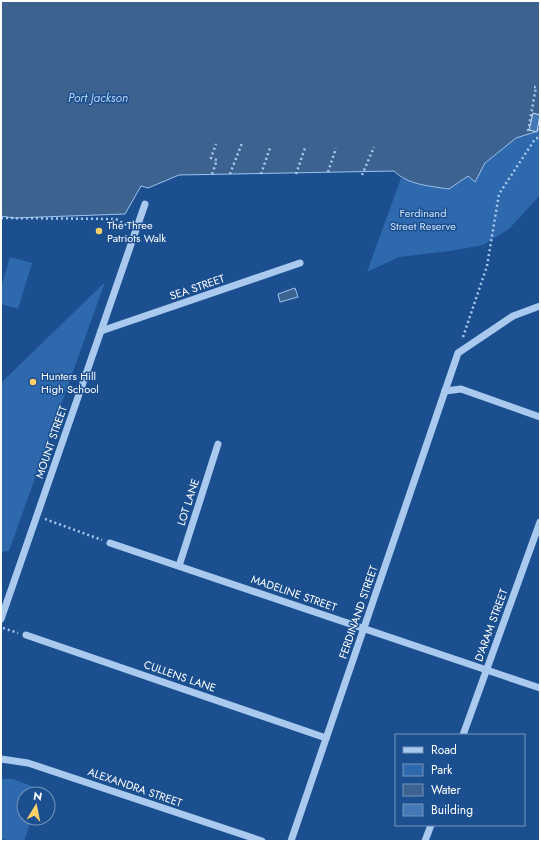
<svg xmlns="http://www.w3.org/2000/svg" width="541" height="842" font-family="Jost,sans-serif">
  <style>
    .green { fill: #2e69ad }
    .water { fill: #3c6290; stroke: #9cc4f0 }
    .building { fill: #4478b7; stroke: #cfe3fa }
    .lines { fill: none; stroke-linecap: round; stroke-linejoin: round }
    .path { stroke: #a9c9ee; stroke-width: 2.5; stroke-dasharray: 2 3; stroke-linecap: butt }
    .minor { stroke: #a9c9ee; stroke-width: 7 }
    .poi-dot { fill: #ffd166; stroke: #1b4f8f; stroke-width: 1.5 }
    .labels { text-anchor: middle; stroke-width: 3; stroke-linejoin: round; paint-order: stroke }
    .park-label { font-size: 11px; fill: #cfe3fa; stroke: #1b4f8f }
    .poi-label { font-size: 11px; fill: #fff; stroke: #1b4f8f; text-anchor: start }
    .street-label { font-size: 11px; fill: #fff; stroke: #1b4f8f }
    .water-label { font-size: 12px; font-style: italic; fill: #b5d3f5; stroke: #1b4f8f }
  </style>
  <rect width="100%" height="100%" fill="#1b4f8f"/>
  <g class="green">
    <path d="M540,128V195L509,229L483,245L450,251L399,257L367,272L401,178L422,185L468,176L475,182L485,163L516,138L535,132Z"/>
    <path d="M10,257L32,263L18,309L1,304V288Z"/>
    <path d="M105,282L9,551L1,552V383Z"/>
    <path d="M1,779H13L42,790L40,794H24V818H32L24,841H8L1,838Z"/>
  </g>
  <g class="water">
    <path d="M1,1H540V128L535,132L516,138L485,163L475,182L468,176L449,189C430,186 408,185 394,171L179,175L148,188L141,186L125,214L13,218L1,216Z"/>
    <path d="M295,288L298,297L280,302L278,294Z"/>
  </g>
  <path class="building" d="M533,113L540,115L537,132L529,130Z"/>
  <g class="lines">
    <g class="path">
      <path d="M528,131L536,87H534"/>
      <path d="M328,172L336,148"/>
      <path d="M212,174L217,160L211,158L216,144"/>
      <path d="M230,174L242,143"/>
      <path d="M261,174L270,148"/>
      <path d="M296,174L305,148"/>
      <path d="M362,175L374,147"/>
      <path d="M1,218L116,219L128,226"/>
      <path d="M463,337L487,266L499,194L535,139L540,137"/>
      <path d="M45,519L102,540"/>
      <path d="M3,628L18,633"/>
    </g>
    <g class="minor">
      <path d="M101,331L300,263"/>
      <path d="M445,391L461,389L540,417"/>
      <path d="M110,543L540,688"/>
      <path d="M179,566L218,444"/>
      <path d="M1,619L145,204"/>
      <path d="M26,635L326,738"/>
      <path d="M463,735L540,522"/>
      <path d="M1,759L28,763L262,841"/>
      <path d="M291,841L458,353L513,316L540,306"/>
      <path d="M425,841L431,825"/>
    </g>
  </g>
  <g class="poi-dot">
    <circle cx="99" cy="231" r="4"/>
    <circle cx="33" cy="382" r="4"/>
  </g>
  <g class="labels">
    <g class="park-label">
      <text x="423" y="217">Ferdinand<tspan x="423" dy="13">Street Reserve</tspan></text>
    </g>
    <g class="poi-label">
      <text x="107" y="229">The Three<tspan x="107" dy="13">Patriots Walk</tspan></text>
      <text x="41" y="380">Hunters Hill<tspan x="41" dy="13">High School</tspan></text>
    </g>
    <g class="street-label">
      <text transform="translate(197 287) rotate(-19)" y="4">SEA STREET</text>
      <text transform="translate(51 442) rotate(-71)" y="4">MOUNT STREET</text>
      <text transform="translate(188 502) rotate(-72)" y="4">LOT LANE</text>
      <text transform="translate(294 593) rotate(19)" y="4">MADELINE STREET</text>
      <text transform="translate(358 612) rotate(-71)" y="4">FERDINAND STREET</text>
      <text transform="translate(491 625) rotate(-70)" y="4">D'ARAM STREET</text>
      <text transform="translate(180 676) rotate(19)" y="4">CULLENS LANE</text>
      <text transform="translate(135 787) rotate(19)" y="4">ALEXANDRA STREET</text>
    </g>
    <g class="water-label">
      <text x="98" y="102">Port Jackson</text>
    </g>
  </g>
  <rect width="541" height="842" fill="none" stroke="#ffffff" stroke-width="4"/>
  <rect x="395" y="734" width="130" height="92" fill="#1b4f8f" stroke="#7695bc"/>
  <rect x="403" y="747" width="20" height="6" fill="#a9c9ee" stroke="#7695bc"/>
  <text x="431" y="754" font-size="12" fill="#ffffff">Road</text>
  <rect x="403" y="764" width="20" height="12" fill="#2e69ad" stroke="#7695bc"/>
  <text x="431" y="774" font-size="12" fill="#ffffff">Park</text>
  <rect x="403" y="784" width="20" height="12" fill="#3c6290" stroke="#7695bc"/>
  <text x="431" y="794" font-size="12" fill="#ffffff">Water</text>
  <rect x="403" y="804" width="20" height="12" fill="#4478b7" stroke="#7695bc"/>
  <text x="431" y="814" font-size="12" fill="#ffffff">Building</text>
  <g transform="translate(36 806) rotate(10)"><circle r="19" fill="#1b4f8f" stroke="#7695bc"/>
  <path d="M0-3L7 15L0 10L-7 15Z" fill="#ffd166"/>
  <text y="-6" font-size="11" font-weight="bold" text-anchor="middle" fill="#ffffff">N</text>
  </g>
</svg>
